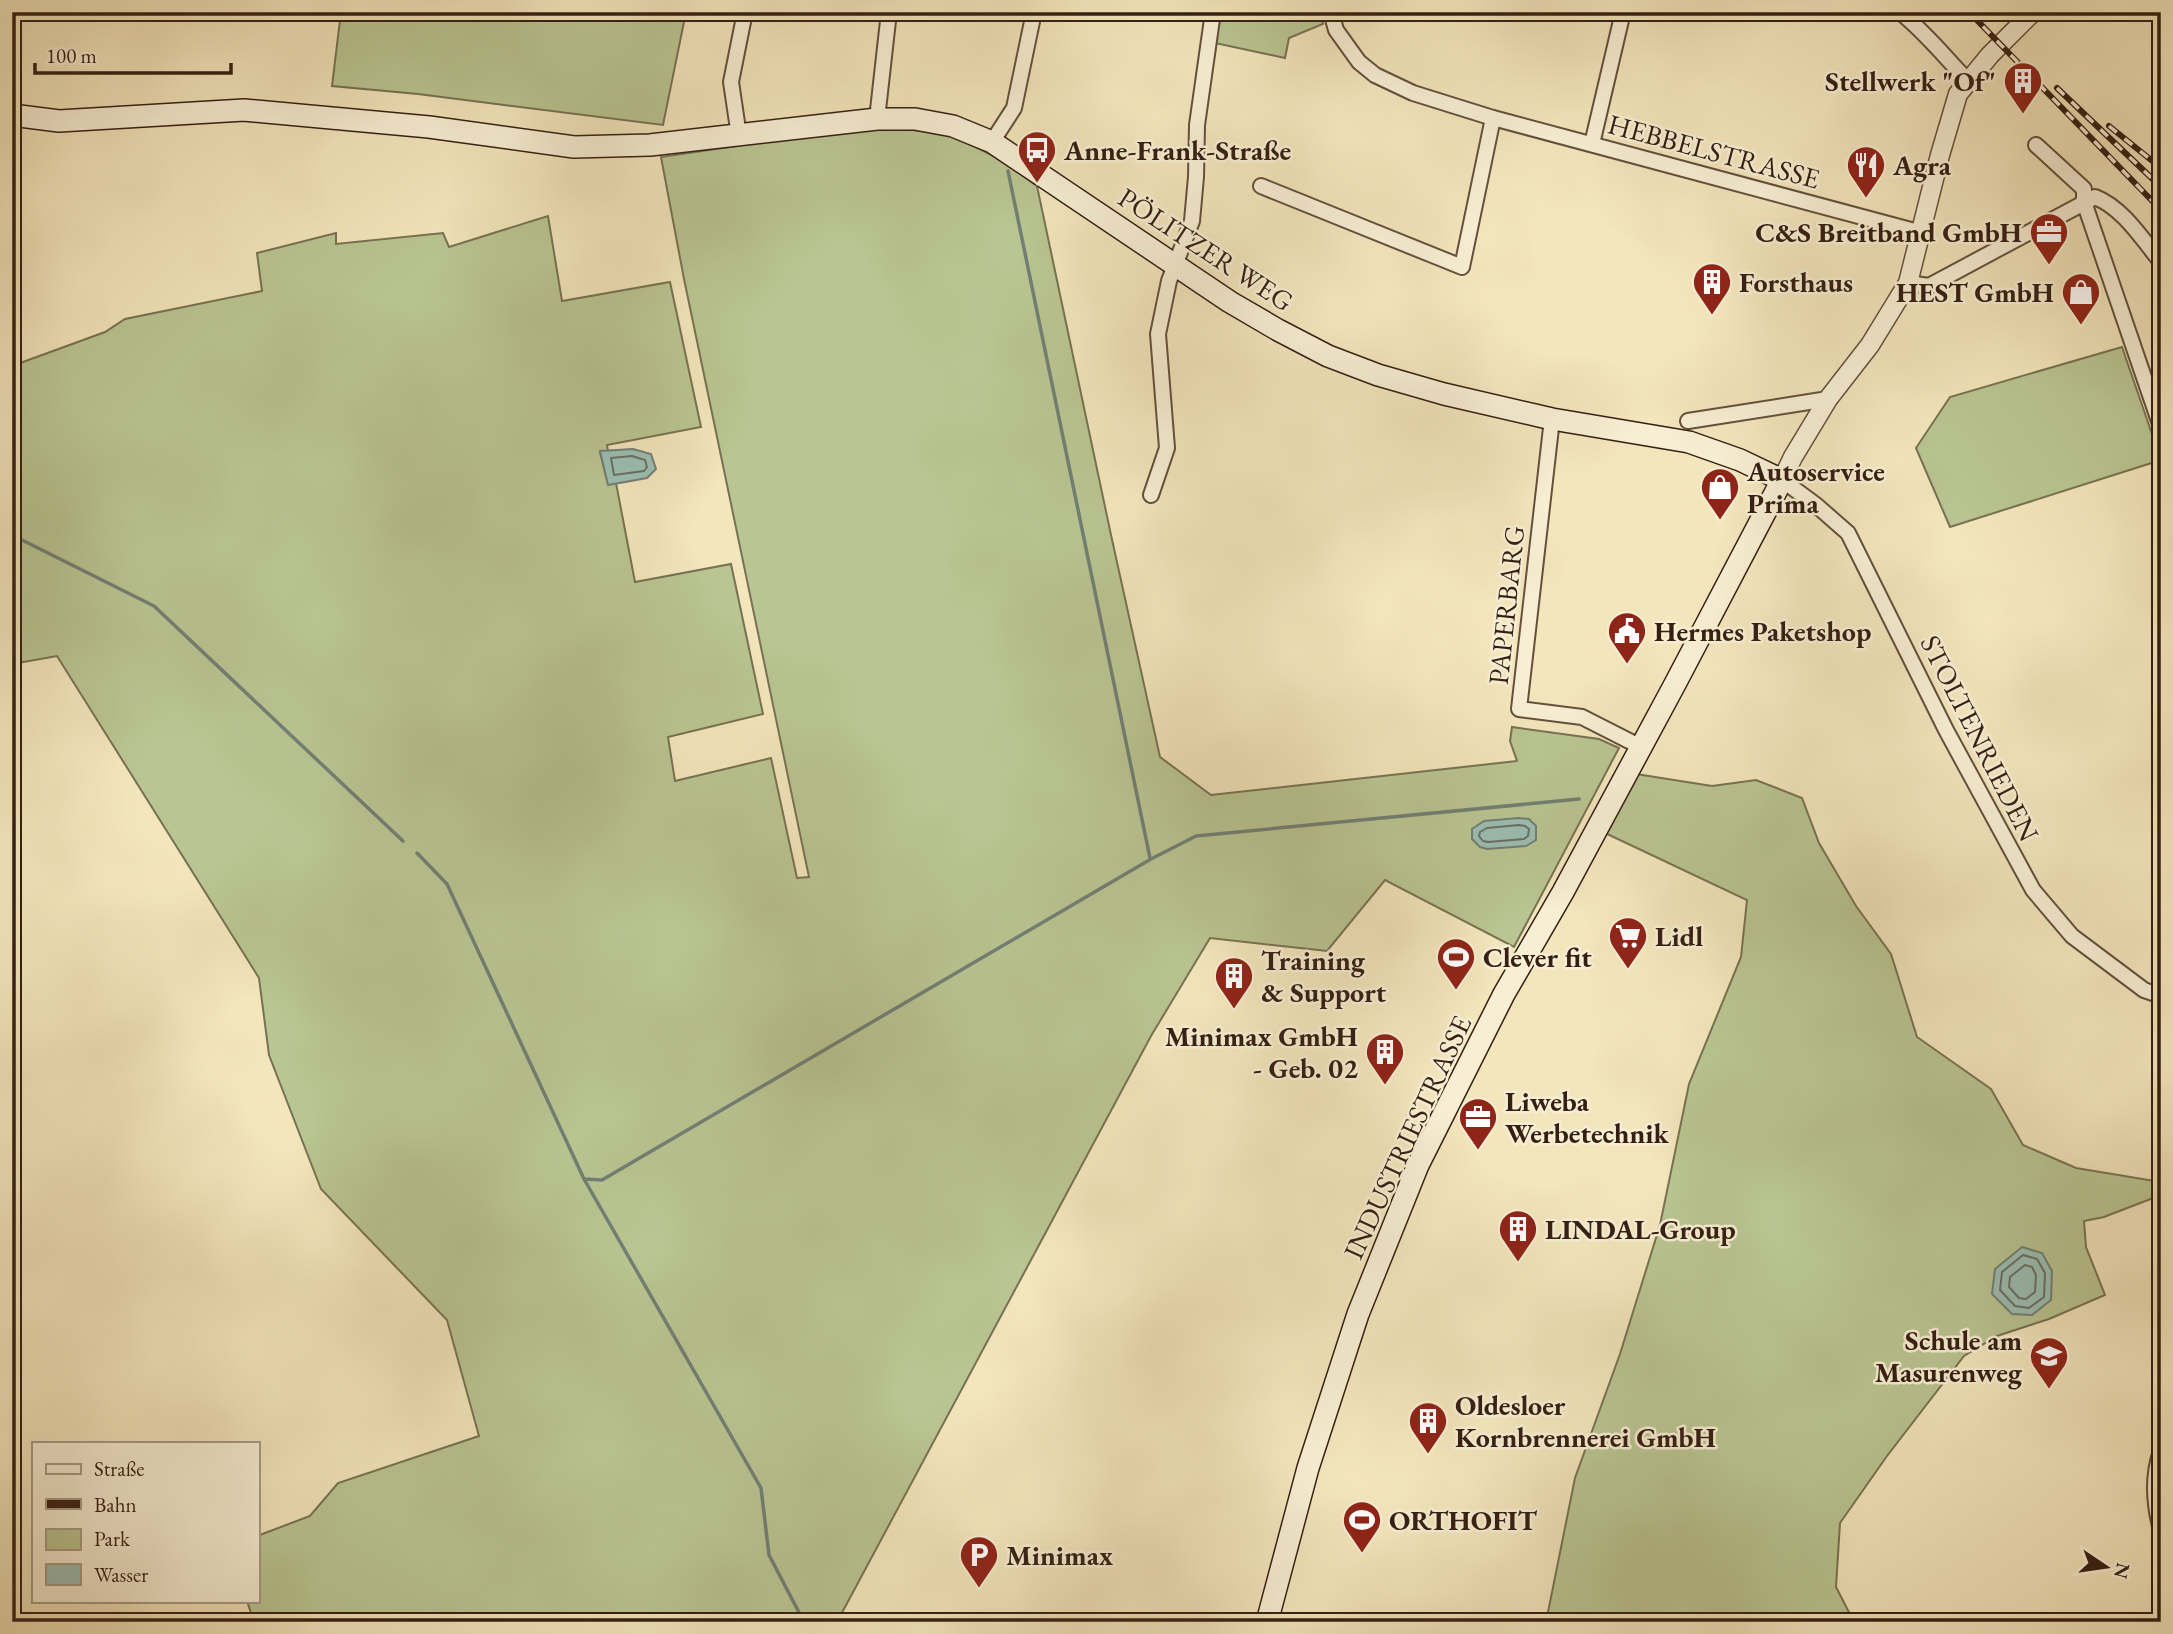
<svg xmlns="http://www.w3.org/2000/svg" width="2173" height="1634" font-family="'EB Garamond',serif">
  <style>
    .green { fill: #b9c592; stroke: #777252; stroke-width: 2 }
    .water { fill: #9bbfb4; stroke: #727f74; stroke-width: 2 }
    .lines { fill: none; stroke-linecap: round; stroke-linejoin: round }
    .shore { stroke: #686f64; stroke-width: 2 }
    .stream { stroke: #727f74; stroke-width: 3.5 }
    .minor-casing { stroke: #64503d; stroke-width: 18 }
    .tertiary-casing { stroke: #64503d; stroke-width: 21 }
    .secondary-casing { stroke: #351f13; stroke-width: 24 }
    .minor { stroke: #f7eed3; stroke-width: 14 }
    .tertiary { stroke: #f7eed3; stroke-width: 18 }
    .secondary { stroke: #f7eed3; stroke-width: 21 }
    .rail-casing { stroke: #351f13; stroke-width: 6 }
    .rail { stroke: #f7eed3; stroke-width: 3.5; stroke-dasharray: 10; stroke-linecap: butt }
    .labels { text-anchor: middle; stroke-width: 5; stroke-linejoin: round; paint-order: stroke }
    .poi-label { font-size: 28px; font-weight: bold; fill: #351f13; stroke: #f7eed3; text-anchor: start }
    .street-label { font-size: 28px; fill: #351f13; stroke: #f7eed3 }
  </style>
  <rect width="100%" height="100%" fill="#f3e5bc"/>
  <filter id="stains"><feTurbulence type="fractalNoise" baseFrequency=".00286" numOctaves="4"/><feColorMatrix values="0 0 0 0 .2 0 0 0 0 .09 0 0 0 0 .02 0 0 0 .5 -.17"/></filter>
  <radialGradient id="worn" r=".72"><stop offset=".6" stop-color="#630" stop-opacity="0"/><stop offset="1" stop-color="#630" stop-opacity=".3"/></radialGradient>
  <g class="green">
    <path d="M341,12H686L663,125L418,94L332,86Z"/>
    <path d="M1228,12H1321L1323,24L1289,38L1285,58L1215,43L1220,19Z"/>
    <path d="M875,126L949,134L1002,160L1037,186L1111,535L1160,757L1211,795L1517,761L1510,741L1512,727L1599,739L1619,748L1514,947L1385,880L1327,951L1210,938L1151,1036L837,1622H254L247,1601H257V1536L310,1516L338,1483L479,1436L447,1320L321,1189L269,1055L259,978L57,656L12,664V366L105,332L125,319L262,291L257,253L336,233V244L443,233L449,247L548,216L562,301L670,282L701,427L607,445L608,451L600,452L608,484L616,483L635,582L731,564L763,714L668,737L675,781L771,758L797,878L809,877L684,279L661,157Z"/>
    <path d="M2122,347L2161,460L1950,527L1916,448L1950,397Z"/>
    <path d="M1636,774L1712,786L1756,780L1802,798L1819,843L1856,906L1891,954L1917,1037L1991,1089L2023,1145L2076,1168L2161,1182V1195L2104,1217L2084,1221L2086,1247L2105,1295L2049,1319L1997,1336L1964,1356L1887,1456L1840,1523L1836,1587L1854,1622H1546L1575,1478L1620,1354L1660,1225L1689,1084L1741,957L1747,900L1605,833Z"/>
  </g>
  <g class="water">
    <path d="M633,449L651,454L656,469L647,478L608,485L600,451Z"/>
    <path d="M1519,818L1529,819L1536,826V840L1526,846L1487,849L1480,847L1472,839V829L1484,821Z"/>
    <path d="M2022,1247L2042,1253L2052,1271L2051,1300L2032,1315L2012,1314L1992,1294L1995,1269Z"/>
  </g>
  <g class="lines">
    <g class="shore">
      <path d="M632,456L645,460L647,467L644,471L614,475L611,458Z"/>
      <path d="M1519,825L1525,826L1529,829L1528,836L1524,839L1488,842L1483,841L1479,836L1480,832L1487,828Z"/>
      <path d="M2023,1255L2037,1259L2045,1273L2044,1297L2029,1308L2015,1306L2000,1290L2002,1272Z"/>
      <path d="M2025,1265L2032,1267L2036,1275L2035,1292L2026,1299L2019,1298L2009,1287L2010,1277Z"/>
    </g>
    <g class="stream">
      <path d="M1008,171L1150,858"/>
      <path d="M12,535L154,606L403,841"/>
      <path d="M417,853L447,884L584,1179L602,1180L1151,859L1196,836L1579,799"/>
      <path d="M584,1179L761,1488L769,1555L804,1622"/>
    </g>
    <g class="minor-casing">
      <g id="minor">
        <path d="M1331,12L1336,30L1359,62L1375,75L1413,93L1493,118L1922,233"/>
        <path d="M1900,12C1925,32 1945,57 1967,80"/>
        <path d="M877,119L889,12"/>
        <path d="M739,136L731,82L745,12"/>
        <path d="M992,142L1014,108L1034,12"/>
        <path d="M1592,144L1623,12"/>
        <path d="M2036,145L2084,189V202L2161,427"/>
        <path d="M1261,186L1462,267L1493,118"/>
        <path d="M1908,283L1929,286L2095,197C2123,208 2142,239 2161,262"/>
        <path d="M1552,419L1519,709L1582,717L1641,747"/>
        <path d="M1688,421L1828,399"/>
        <path d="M1782,480L1816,505L1848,533L1946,730L2033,890L2072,936L2144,990L2161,996"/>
        <path d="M1151,495L1167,448L1158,334L1169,281L1192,221L1196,177L1197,125L1213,12"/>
        <path d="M2161,1451C2152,1477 2154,1504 2161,1530"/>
      </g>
    </g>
    <g class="tertiary-casing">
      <path id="tertiary" d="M1782,480L1793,457L1828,399L1870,345L1908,283L1940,155L1958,94L1990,55L2033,12"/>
    </g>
    <g class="secondary-casing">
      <path id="secondary" d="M12,115L59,121L244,110L429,127L574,147L650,145L877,119H915L953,126L992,142L1230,302L1278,330L1328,356L1378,375L1444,394L1552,419L1689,442L1740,460L1782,480L1675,684L1563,892L1504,994L1418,1165L1358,1314L1308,1468L1267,1622"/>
    </g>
    <use href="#minor" class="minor"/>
    <use href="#tertiary" class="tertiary"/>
    <use href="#secondary" class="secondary"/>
    <g class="rail-casing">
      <g id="rail">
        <path d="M1969,12L2161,210"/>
        <path d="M2057,88L2161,187"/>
        <path d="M2109,126L2161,168"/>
      </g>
    </g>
    <use href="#rail" class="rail"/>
  </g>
  <defs>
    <g id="building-pin" transform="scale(2.0125)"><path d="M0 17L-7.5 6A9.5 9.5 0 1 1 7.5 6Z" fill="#8f2418" stroke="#f7eed3"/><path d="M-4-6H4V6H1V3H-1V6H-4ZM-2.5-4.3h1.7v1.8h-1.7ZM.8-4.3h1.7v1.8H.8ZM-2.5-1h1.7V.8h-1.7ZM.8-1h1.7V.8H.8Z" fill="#fff"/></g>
    <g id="bus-pin" transform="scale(2.0125)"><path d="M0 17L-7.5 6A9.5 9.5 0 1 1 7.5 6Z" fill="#8f2418" stroke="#f7eed3"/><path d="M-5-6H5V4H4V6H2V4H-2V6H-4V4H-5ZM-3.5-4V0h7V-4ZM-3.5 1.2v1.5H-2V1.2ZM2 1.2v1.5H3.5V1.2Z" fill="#fff"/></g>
    <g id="restaurant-pin" transform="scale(2.0125)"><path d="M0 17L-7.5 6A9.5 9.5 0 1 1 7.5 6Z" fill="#8f2418" stroke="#f7eed3"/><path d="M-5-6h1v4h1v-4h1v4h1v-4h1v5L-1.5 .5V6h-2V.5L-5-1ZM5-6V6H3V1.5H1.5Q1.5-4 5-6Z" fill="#fff"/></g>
    <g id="office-pin" transform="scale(2.0125)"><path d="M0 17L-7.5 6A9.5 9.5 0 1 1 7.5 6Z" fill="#8f2418" stroke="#f7eed3"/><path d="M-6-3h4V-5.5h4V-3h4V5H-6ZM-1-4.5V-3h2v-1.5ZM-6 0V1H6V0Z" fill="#fff"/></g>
    <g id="shop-pin" transform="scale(2.0125)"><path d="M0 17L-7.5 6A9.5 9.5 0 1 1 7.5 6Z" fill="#8f2418" stroke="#f7eed3"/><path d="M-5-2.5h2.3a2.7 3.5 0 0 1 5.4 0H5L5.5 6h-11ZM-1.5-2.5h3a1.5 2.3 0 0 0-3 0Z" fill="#fff"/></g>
    <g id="civic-pin" transform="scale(2.0125)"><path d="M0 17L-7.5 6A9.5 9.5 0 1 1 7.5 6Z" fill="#8f2418" stroke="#f7eed3"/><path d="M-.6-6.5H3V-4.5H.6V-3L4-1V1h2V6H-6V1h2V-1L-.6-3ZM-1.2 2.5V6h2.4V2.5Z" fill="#fff"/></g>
    <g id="supermarket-pin" transform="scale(2.0125)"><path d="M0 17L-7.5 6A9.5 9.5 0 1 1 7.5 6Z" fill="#8f2418" stroke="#f7eed3"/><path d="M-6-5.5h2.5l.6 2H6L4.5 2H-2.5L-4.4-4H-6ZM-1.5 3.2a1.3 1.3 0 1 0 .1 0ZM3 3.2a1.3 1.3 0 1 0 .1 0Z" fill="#fff"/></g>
    <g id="stadium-pin" transform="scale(2.0125)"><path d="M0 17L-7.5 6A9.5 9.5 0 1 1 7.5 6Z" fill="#8f2418" stroke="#f7eed3"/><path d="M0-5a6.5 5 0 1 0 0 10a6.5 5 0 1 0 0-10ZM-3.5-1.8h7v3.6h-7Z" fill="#fff"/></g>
    <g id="school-pin" transform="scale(2.0125)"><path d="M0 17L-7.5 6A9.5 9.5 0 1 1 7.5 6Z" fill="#8f2418" stroke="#f7eed3"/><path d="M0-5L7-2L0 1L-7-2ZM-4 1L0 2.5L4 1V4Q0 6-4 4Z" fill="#fff"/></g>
    <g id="parking-pin" transform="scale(2.0125)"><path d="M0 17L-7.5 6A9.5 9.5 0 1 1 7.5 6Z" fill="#8f2418" stroke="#f7eed3"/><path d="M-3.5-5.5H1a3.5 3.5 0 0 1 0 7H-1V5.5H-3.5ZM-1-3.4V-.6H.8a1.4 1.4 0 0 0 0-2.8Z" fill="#fff"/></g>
  </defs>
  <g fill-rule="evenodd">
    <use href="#building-pin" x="2023" y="81"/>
    <use href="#bus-pin" x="1037" y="150"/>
    <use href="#restaurant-pin" x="1866" y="165"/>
    <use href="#office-pin" x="2049" y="232"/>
    <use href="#building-pin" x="1712" y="282"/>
    <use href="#shop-pin" x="2081" y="292"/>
    <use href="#shop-pin" x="1720" y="487"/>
    <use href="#civic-pin" x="1627" y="631"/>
    <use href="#supermarket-pin" x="1628" y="936"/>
    <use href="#stadium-pin" x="1456" y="957"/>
    <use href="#building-pin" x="1234" y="976"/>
    <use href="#building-pin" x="1385" y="1052"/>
    <use href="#office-pin" x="1478" y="1117"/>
    <use href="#building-pin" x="1518" y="1229"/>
    <use href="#school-pin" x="2049" y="1356"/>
    <use href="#building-pin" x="1428" y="1421"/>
    <use href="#stadium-pin" x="1362" y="1520"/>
    <use href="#parking-pin" x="979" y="1555"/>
  </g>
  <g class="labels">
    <g class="poi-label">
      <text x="1996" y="91" text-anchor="end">Stellwerk "Of"</text>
      <text x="1064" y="160">Anne-Frank-Straße</text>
      <text x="1893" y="175">Agra</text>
      <text x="2022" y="242" text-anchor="end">C&amp;S Breitband GmbH</text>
      <text x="1739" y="292">Forsthaus</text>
      <text x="2054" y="302" text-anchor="end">HEST GmbH</text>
      <text x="1747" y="481">Autoservice<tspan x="1747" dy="32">Prima</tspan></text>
      <text x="1654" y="641">Hermes Paketshop</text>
      <text x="1655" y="946">Lidl</text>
      <text x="1483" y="967">Clever fit</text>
      <text x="1261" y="970">Training<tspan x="1261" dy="32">&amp; Support</tspan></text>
      <text x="1358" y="1046" text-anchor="end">Minimax GmbH<tspan x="1358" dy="32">- Geb. 02</tspan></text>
      <text x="1505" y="1111">Liweba<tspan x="1505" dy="32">Werbetechnik</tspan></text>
      <text x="1545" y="1239">LINDAL-Group</text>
      <text x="2022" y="1350" text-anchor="end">Schule am<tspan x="2022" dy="32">Masurenweg</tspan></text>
      <text x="1455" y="1415">Oldesloer<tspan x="1455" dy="32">Kornbrennerei GmbH</tspan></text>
      <text x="1389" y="1530">ORTHOFIT</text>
      <text x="1006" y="1565">Minimax</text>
    </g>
    <g class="street-label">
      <text transform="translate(1714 151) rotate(15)" y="10">HEBBELSTRASSE</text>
      <text transform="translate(1206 249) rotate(33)" y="10">PÖLITZER WEG</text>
      <text transform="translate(1506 605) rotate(-84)" y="10">PAPERBARG</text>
      <text transform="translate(1980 738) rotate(63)" y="10">STOLTENRIEDEN</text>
      <text transform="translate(1407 1137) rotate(-65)" y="10">INDUSTRIESTRASSE</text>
    </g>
  </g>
  <rect width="2173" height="1634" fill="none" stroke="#f3e5bc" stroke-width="42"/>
  <rect x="14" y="14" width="2145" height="1606" fill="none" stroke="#351f13" stroke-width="3.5"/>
  <rect x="21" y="21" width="2131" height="1592" fill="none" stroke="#351f13" stroke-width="2"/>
  <rect x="32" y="1442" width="228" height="161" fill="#f7eed3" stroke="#a99b86" stroke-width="2"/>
  <rect x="46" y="1464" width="35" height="10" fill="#f7eed3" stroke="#a99b86" stroke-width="2"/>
  <text x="94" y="1476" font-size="21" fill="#351f13">Straße</text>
  <rect x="46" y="1499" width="35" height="10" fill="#351f13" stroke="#a99b86" stroke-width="2"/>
  <text x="94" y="1512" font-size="21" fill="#351f13">Bahn</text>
  <rect x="46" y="1529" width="35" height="21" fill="#b9c592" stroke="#a99b86" stroke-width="2"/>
  <text x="94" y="1546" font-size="21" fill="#351f13">Park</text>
  <rect x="46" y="1564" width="35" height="21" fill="#9bbfb4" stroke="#a99b86" stroke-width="2"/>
  <text x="94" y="1582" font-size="21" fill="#351f13">Wasser</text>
  <g transform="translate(2106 1567) rotate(103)" stroke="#f7eed3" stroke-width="5" paint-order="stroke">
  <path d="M0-5L12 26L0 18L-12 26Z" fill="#351f13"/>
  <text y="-10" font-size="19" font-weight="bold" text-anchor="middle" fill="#351f13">N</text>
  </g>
  <path d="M35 63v10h196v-10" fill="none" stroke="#351f13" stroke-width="3.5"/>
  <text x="46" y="63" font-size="21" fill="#351f13" stroke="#f7eed3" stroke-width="5" paint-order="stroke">100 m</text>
  <rect width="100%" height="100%" filter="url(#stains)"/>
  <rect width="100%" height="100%" fill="url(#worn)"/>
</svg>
